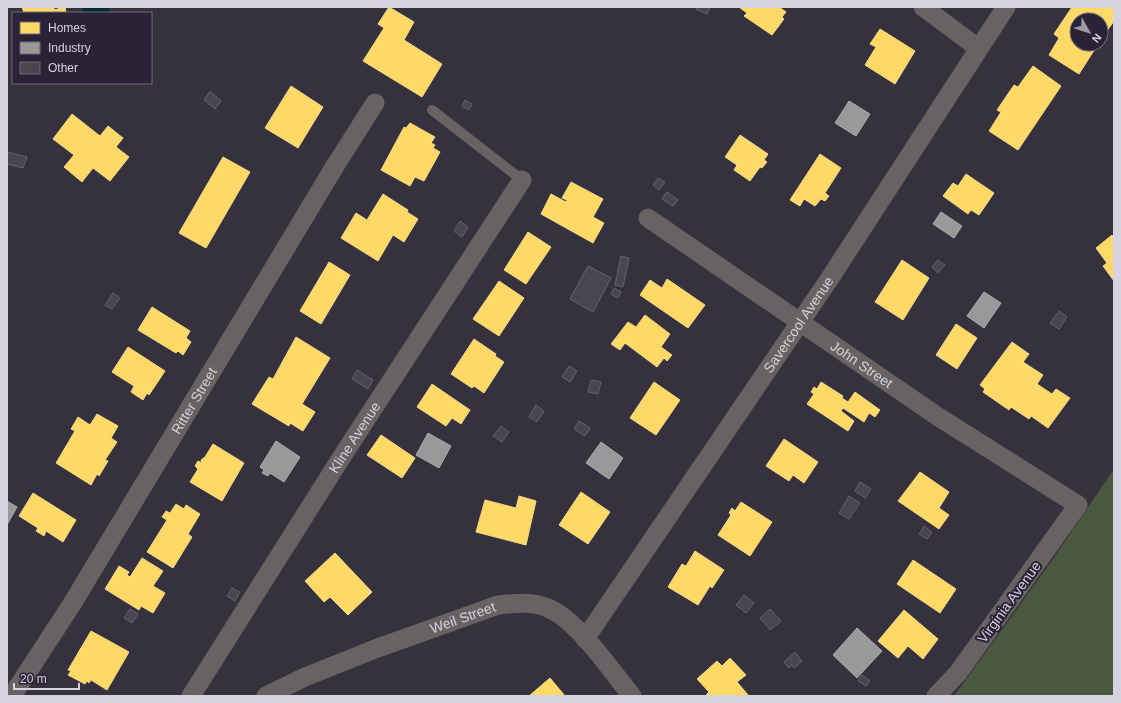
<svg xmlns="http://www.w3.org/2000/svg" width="1121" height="703" font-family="Arial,sans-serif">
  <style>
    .forest { fill: #4b5840 }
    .water { fill: #052635 }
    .homes { fill: #ffd966; stroke: #f3d78a }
    .industry { fill: #999; stroke: #abaaae }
    .building { fill: #49464f; stroke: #65626b }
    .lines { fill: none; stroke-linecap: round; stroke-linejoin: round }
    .lane { stroke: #666362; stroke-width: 10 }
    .street { stroke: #666362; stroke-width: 19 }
    .labels { text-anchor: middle; stroke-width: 4; stroke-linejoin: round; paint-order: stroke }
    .street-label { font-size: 14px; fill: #d6d2df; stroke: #2a2337 }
  </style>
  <rect width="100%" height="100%" fill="#35323d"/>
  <path class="forest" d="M1114,469V696H954L1053,559Z"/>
  <rect class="water" x="83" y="7" width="26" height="6"/>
  <g class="homes">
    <path d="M22,7H54V10L65,7L66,13H24Z"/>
    <path d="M389,7L414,22L404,40L442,64L422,97L363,61L384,28L378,24Z"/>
    <path d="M739,7H779L786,12L782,17L784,19L772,35L744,16L747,13Z"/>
    <path d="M1072,7H1114V21L1101,39V20H1077V44H1098L1079,74L1049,55L1059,38L1054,34Z"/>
    <path d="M880,29L915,51L895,84L865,65L876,47L870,44Z"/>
    <path d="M1033,66L1061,86L1018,150L989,131L1001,112L997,110L1014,85L1018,87Z"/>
    <path d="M291,86L323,107L298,148L265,128Z"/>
    <path d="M72,114L100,136L108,126L123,138L116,147L129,157L110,181L93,168L82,182L64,167L74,155L53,139Z"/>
    <path d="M410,123L435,137L431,143L435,145L433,148L440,152L424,181L415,177L410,186L381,170L404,127L406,128Z"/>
    <path d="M740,135L768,154L764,160L767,162L762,168L760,167L750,181L734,170L737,165L725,157Z"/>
    <path d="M820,154L841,168L825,193L829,196L825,201L821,199L815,206L804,199L800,206L790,200Z"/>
    <path d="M223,157L250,172L206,248L179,233Z"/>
    <path d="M966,174L994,193L979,215L971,210L968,214L943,196L953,183L958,186Z"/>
    <path d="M571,182L603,199L593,217L604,223L593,243L541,214L551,194L566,202L567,200L562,198Z"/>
    <path d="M383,194L408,210L407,212L418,219L404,242L393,235L378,261L341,238L356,213L367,220Z"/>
    <path d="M528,232L551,247L526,284L504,270Z"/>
    <path d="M1112,235L1114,238V281L1103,266L1107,263L1096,248Z"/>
    <path d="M902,260L929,278L903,320L875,302Z"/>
    <path d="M329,262L350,275L321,324L300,311Z"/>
    <path d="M667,279L705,305L688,328L640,295L650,280L662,288Z"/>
    <path d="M499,281L524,298L499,336L473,319Z"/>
    <path d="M152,307L190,331L186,338L191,342L183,355L178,351L176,353L138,330Z"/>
    <path d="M645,315L670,334L661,347L672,355L667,361L664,358L657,367L625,343L620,350L611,344L628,322L636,327Z"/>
    <path d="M956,324L977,338L957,369L936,355Z"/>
    <path d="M296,337L330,358L302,404L315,412L303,431L290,423L289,426L252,404L269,377L273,379Z"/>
    <path d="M474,339L496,354L495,356L504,362L484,393L474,386L472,388L451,374Z"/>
    <path d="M1012,342L1029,354L1023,362L1043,375L1037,384L1052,394L1056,389L1070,398L1048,428L1031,416L1029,419L1011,407L1009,410L983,392L985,389L980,385Z"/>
    <path d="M128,347L165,371L149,395L147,393L143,400L131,392L134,386L112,372Z"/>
    <path d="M654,382L680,400L656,435L630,418Z"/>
    <path d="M821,382L843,396L842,398L848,402L855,392L880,410L875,417L869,413L864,422L843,408L841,411L854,421L848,431L807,404L814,394L811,392L814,387L817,389Z"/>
    <path d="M432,384L470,410L461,424L452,418L446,426L417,407Z"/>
    <path d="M97,414L118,426L111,438L117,442L105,460L108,461L99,476L97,474L91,485L56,463L75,431L71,429L78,417L90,425Z"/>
    <path d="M381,435L415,458L402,478L367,455Z"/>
    <path d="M784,439L818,462L804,483L793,475L789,481L766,466Z"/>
    <path d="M213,444L244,463L222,501L190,482L198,469L195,466L198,461L202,463L201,460L205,457Z"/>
    <path d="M920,472L949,492L939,508L949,515L939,529L898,501Z"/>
    <path d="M581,492L610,512L588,544L559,525Z"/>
    <path d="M33,493L76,520L63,542L46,531L44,536L36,531L38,528L19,516Z"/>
    <path d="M519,496L536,501L526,545L476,532L485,500L516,508Z"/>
    <path d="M741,502L772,522L750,556L718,535L731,515L729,513L732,508L735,511Z"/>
    <path d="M176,504L184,509L186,505L200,514L188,534L192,537L173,568L147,552L167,520L162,517L166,511L170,513Z"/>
    <path d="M695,551L724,570L712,588L710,586L698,605L668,587L682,564L686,566Z"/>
    <path d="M335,553L372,592L348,615L330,597L324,602L305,581Z"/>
    <path d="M142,558L163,571L153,586L165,593L153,613L141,606L139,610L105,589L119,566L129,572L127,575L130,577Z"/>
    <path d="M913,560L956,589L940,613L897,584Z"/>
    <path d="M904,610L938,639L923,659L908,646L898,658L878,641Z"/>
    <path d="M91,631L129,652L107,690L91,680L89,683L87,681L85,684L68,675L71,671L68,670Z"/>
    <path d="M730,658L746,675L737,682L749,696H705L709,692L697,679L717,661L722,666Z"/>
    <path d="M550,678L565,696H529Z"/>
  </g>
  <g class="industry">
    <path d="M849,101L870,114L856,136L835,123Z"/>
    <path d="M941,212L962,226L954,238L933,224Z"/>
    <path d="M984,292L1001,303L984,328L967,316Z"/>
    <path d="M428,433L451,446L439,468L416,455Z"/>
    <path d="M276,441L300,457L284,482L270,473L268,476L262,473L264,470L260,467Z"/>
    <path d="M601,442L623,458L609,479L586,463Z"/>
    <path d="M7,501L17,507L7,525Z"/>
    <path d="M857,628L882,651L857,678L833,655Z"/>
  </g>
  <g class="building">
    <path d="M697,7H710L707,14L696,9Z"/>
    <path d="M210,91L221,101L215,109L204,100Z"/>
    <path d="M465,100L472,104L469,110L462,106Z"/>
    <path d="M8,152L27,157L23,168L7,164Z"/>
    <path d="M658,178L665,182L659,190L653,185Z"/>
    <path d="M667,192L678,200L673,206L662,199Z"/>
    <path d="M460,221L468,227L462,237L454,231Z"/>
    <path d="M621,256L629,258L623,287L615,285Z"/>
    <path d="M938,260L945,265L938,273L932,267Z"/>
    <path d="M588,266L611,278L593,312L570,299Z"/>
    <path d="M614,288L621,292L618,298L611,294Z"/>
    <path d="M113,293L120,298L112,309L105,305Z"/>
    <path d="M1059,311L1067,317L1059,329L1050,323Z"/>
    <path d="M569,366L577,371L570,382L562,377Z"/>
    <path d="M357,370L373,380L368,389L352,379Z"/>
    <path d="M591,380L601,382L598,394L588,392Z"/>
    <path d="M536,405L544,411L537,422L529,417Z"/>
    <path d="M579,421L590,428L585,436L574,429Z"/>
    <path d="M501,426L509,432L502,442L493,436Z"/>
    <path d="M860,482L871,489L865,498L855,491Z"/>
    <path d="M849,496L860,503L849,519L839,513Z"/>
    <path d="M924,526L932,532L927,539L919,534Z"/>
    <path d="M232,588L240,592L235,601L227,596Z"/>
    <path d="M744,595L754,603L746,613L736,605Z"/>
    <path d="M130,609L138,614L132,623L124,618Z"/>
    <path d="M770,609L781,621L770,630L760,618Z"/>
    <path d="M795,652L802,661L794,668L792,665L789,668L784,662Z"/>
    <path d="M862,675L870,681L866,686L858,681Z"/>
  </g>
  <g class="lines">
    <path class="lane" d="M432,110L522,180"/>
    <g class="street">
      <path d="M923,7L978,48"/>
      <path id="s1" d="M648,218L937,416L1078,505L958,673L936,696"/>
      <path id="s2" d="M585,639L830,278L1006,7"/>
      <path id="s3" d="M12,696L72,604L335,166L375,103"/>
      <path id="s4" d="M191,696L341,458L522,180"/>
      <path id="s5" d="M266,696L305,677L375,649L498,605C516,603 534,601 550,609C578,621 612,672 632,696"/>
    </g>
  </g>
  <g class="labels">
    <g class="street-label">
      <text dy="5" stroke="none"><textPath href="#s2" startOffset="380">Savercool Avenue</textPath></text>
      <text dy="5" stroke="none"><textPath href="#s1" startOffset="259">John Street</textPath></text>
      <text dy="5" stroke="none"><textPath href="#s3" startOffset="347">Ritter Street</textPath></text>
      <text dy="5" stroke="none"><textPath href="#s4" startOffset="306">Kline Avenue</textPath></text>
      <text transform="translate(1009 602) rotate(-54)" y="5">Virginia Avenue</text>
      <text dy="5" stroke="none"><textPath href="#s5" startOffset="212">Weil Street</textPath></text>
    </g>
  </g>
  <rect width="1121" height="703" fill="none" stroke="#d6d2df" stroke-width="16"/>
  <rect x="12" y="12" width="140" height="72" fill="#2a2337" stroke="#6f697a"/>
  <rect x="20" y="22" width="20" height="12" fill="#ffd966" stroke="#6f697a"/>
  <text x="48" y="32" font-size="12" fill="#d6d2df">Homes</text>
  <rect x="20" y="42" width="20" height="12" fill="#999999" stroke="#6f697a"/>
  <text x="48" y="52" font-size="12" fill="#d6d2df">Industry</text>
  <rect x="20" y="62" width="20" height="12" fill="#49464f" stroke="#6f697a"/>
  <text x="48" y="72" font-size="12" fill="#d6d2df">Other</text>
  <g transform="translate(1089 32) rotate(129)"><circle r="19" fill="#2a2337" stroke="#6f697a"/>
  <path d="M0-3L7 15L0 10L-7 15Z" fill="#9e9aa6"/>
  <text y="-6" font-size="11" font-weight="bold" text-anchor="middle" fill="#d6d2df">N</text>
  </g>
  <path d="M14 683v6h65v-6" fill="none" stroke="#d6d2df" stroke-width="2"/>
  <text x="20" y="683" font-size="12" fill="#d6d2df" stroke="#2a2337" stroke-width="3" paint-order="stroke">20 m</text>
</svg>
